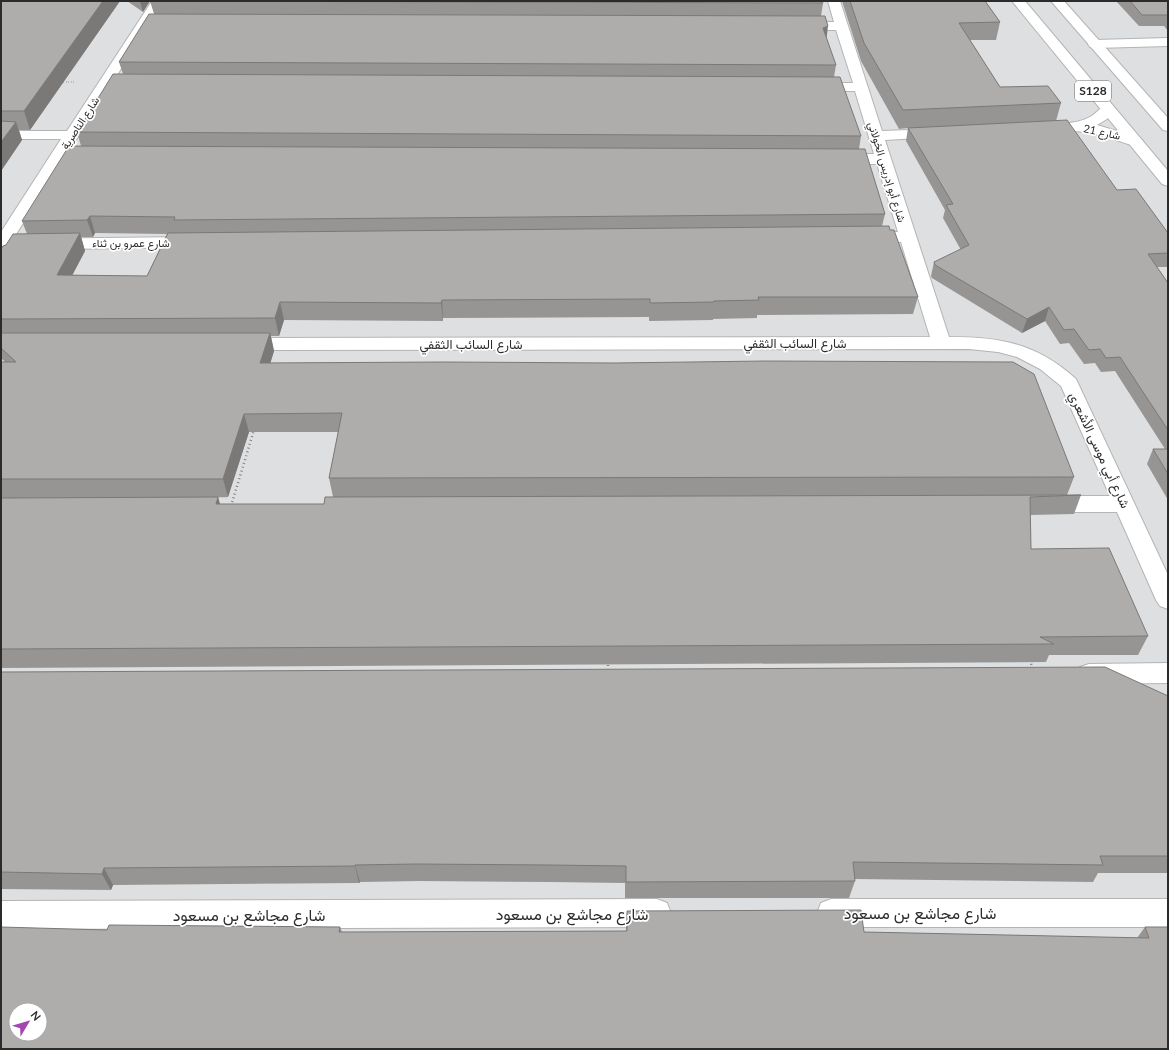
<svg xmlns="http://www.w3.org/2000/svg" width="1169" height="1050" font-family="Lato,Vazirmatn,sans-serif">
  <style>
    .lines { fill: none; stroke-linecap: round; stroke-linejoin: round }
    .street-casing { stroke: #b3b4b5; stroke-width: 2 }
    .primary-casing { stroke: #b3b4b5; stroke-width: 2 }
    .path-far1 { stroke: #818282; stroke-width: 1.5; stroke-dasharray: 0.5 2; stroke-linecap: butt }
    .path { stroke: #818282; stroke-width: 2.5; stroke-dasharray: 1 3; stroke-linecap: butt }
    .street { fill: #fff; fill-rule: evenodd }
    .primary { fill: #fff; fill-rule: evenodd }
    .wall { fill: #969594; fill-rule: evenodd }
    .shaded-wall { fill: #7a7978 }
    .building { fill: #aeadac; stroke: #7a7978; fill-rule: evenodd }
    .labels { text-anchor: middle; stroke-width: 3.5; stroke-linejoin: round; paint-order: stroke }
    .far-street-label { font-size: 11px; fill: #2b2b2b; stroke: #fff }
    .shield { fill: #fff; stroke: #6b6b6b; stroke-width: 1 }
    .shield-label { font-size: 12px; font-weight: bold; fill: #2b2b2b }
    .street-label { font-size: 13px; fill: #2b2b2b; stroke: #fff }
    .near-street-label { font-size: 16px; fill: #2b2b2b; stroke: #fff }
  </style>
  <rect width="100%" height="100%" fill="#dedfe0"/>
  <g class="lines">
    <g class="street-casing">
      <g id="street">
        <path d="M152,1H164L13,239L192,237L198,238L200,242L198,246L192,247L1,250V232L61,139H1V131H67Z"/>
        <path d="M828,1H840L882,131L936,129L941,130L943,133L941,136L936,137L885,140L949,337C1000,337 1036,343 1076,379L1168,575V609L1160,606L1156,600L1117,512H1048L1040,509L1037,504L1040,499L1048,496H1110L1061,386L1040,369L1017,357L998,352L969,349L243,350L236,348L234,344L236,340L243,338L930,337L901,242H866L860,241L858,237L860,233L866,232H898L877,164H838L833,162L830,159L833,156L838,154H874L855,91H814L809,90L807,87L809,84L814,83H853L836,30H798L793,29L791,26L793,23L798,22H834Z"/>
        <path d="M1168,38V46L1095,48L1090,47L1088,44L1090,41L1095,40Z"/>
        <path d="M1108,105L1113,106L1115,109L1107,119L1097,125L1140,138L1143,141L1140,144L1135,146C1114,140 1096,132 1074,131C1062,130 1049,134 1037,131L1035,128L1037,125L1042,124C1057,123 1076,125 1090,117C1097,113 1100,107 1108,105Z"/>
        <path d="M1168,663V683L1089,684L1080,681L1077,674L1080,667L1089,664Z"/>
        <path d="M657,899L667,903L671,913L667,923L657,927L1,929V901Z"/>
        <path d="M831,899H1168V927H831L821,923L817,913L821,903Z"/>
      </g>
    </g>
    <g class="primary-casing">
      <g id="primary">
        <path d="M1012,1H1025L1168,171V186L1162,184Z"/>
        <path d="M1051,1H1064L1168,118V131L1163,130Z"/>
      </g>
    </g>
    <path class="path-far1" d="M61,82H74"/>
    <g class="path">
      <path d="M231,506L254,430"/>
      <path d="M1030,660L1033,670"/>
      <path d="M608,661V672"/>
    </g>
    <use href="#street" class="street"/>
    <use href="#primary" class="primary"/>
  </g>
  <g class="wall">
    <path d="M1,1H120L30,130H19L22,140L1,171Z"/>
    <path d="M127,1H150L143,12Z"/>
    <path d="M150,1L823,3L821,16L826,38L836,65L834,77L861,136L859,149L885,214L882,226L890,230L918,297L913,314L757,315V318L713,319V320L649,321V317L443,318V321L284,320L279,336H271L274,351L270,363L1074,477L1067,495H1081L1074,514L1030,515L1031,549L1148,636L1138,655H1049L1046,662L1,668V498L218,497L220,504H324L333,497L329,478L338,432H249L228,497L1,498V362H5L1,358V249L6,245L27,234L22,221L81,146L77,132L123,74L119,62L154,14ZM95,233L167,234L147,276L72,275L85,251L81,237H93Z"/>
    <path d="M842,1H985L1000,22L996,40H970L1000,87L1061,103L1056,121L1117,190L1168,233V267H1157L1168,283V500L1147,464L1153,449H1165L1115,371L1101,372L1095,363L1084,364L1069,343L1060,344L1045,321L1022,333L932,278L931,276L934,262L961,250L943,218L945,210L906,141L908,128L899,129L861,61Z"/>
    <path d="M1116,1H1168V31L1164,26H1139Z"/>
    <path d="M1,672L1168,696V873H1098L1093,882L854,879L855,881L849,898H625V883L550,882L420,881L360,882L359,883L113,885L111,890L1,889Z"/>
    <path d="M627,911L864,932L1137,938L1145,927H1168V1049L107,930L340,927L342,932L626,931Z"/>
  </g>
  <g class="shaded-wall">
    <path d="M103,1H120L30,130L24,111Z"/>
    <path d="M140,1H150L143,12Z"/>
    <path d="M828,26L826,42L823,28Z"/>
    <path d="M16,122L22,140L1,171V142Z"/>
    <path d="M90,216L95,233L93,237L87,220Z"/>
    <path d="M80,233L85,251L63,293L57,275Z"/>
    <path d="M442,300L443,318V321L441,303Z"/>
    <path d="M280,302L284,320L279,336L275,318Z"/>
    <path d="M1049,307L1045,321L1022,333L1027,319Z"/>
    <path d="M270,333L274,351L265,381L260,363Z"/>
    <path d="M244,414L249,432L228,497L223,479Z"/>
    <path d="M218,497L223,516L216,504Z"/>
    <path d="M355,865L360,882L359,883L355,866Z"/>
    <path d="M104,868L113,885L111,890L102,874Z"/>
  </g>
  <g class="building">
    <path d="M1,1H103L24,111H1Z"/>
    <path d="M150,1H822L823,3Z"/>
    <path d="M850,1H985L1000,22L959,23L1000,87L1048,86L1061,103L903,110L864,43Z"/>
    <path d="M1130,1H1168V15H1142Z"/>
    <path d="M149,14L825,16L828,26L823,28L836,65L119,62Z"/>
    <path d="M113,74L840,77L861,136L77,132Z"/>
    <path d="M1067,120L1117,190L1136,189L1168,233V253L1148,254L1168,283V430L1120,357L1106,358L1100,349L1089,350L1074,329L1064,330L1049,307L1027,319L935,265L934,262L969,245L946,205L953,204L908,128Z"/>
    <path d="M1,121L16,122L1,142Z"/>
    <path d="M69,146L865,149L885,214L174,220L175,217L90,216L87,220L22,221Z"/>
    <path d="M889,226L890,230H894L918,297H758L759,300L714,301V302L650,303V299L442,300L441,303L280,302L275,318L1,319V249L3,246L6,245L13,234L80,233L57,275L147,276L168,233Z"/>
    <path d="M1,333H270L260,363L443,362L614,363L765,361L1013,362L1034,374L1074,477L329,478L342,413L244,414L223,479H1V362H16L1,348Z"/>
    <path d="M1153,449H1168V474Z"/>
    <path d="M1081,495L1030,497L1031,549L1109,548L1148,636L1040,637L1054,644L1,649V498L218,497L216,504H324L325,497Z"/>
    <path d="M1105,667L1168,696V856H1100L1103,865L853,862L855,881L626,882V866L550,865L416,864L355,865V866L104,868L102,874L1,872V672Z"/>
    <path d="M861,910L864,932L1149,938L1145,927H1168V1049H1V927L107,930L109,925L340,927L339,932L627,931V911ZM16,1010H40V1034H16Z"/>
  </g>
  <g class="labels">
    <g class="far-street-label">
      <text transform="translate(80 123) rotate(-57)" y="4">شارع الناصرية</text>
      <text transform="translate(1102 132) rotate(12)" y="4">شارع 21</text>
      <text transform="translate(887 172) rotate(73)" y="4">شارع أبو إدريس الخولاني</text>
      <text x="131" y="247">شارع عمرو بن ثناء</text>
    </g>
    <rect class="shield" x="1075" y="81" width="36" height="20" rx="3"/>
    <g class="shield-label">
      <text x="1093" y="95">S128</text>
    </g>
    <g class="street-label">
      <text x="795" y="348">شارع السائب الثقفي</text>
      <text x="471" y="349">شارع السائب الثقفي</text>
      <text transform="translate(1100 450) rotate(65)" y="5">شارع أبي موسى الأشعري</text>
    </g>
    <g class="near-street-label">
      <text x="920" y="919">شارع مجاشع بن مسعود</text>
      <text x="572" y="920">شارع مجاشع بن مسعود</text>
      <text x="249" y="921">شارع مجاشع بن مسعود</text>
    </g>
  </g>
  <rect width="1169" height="1050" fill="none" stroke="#2b2b2b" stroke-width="4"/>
  <g transform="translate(28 1022) rotate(52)"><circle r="19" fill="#ffffff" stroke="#aaaaaa"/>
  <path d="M0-3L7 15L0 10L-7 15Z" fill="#a446af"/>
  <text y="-6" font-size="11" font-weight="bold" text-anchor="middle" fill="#2b2b2b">N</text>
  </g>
</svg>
